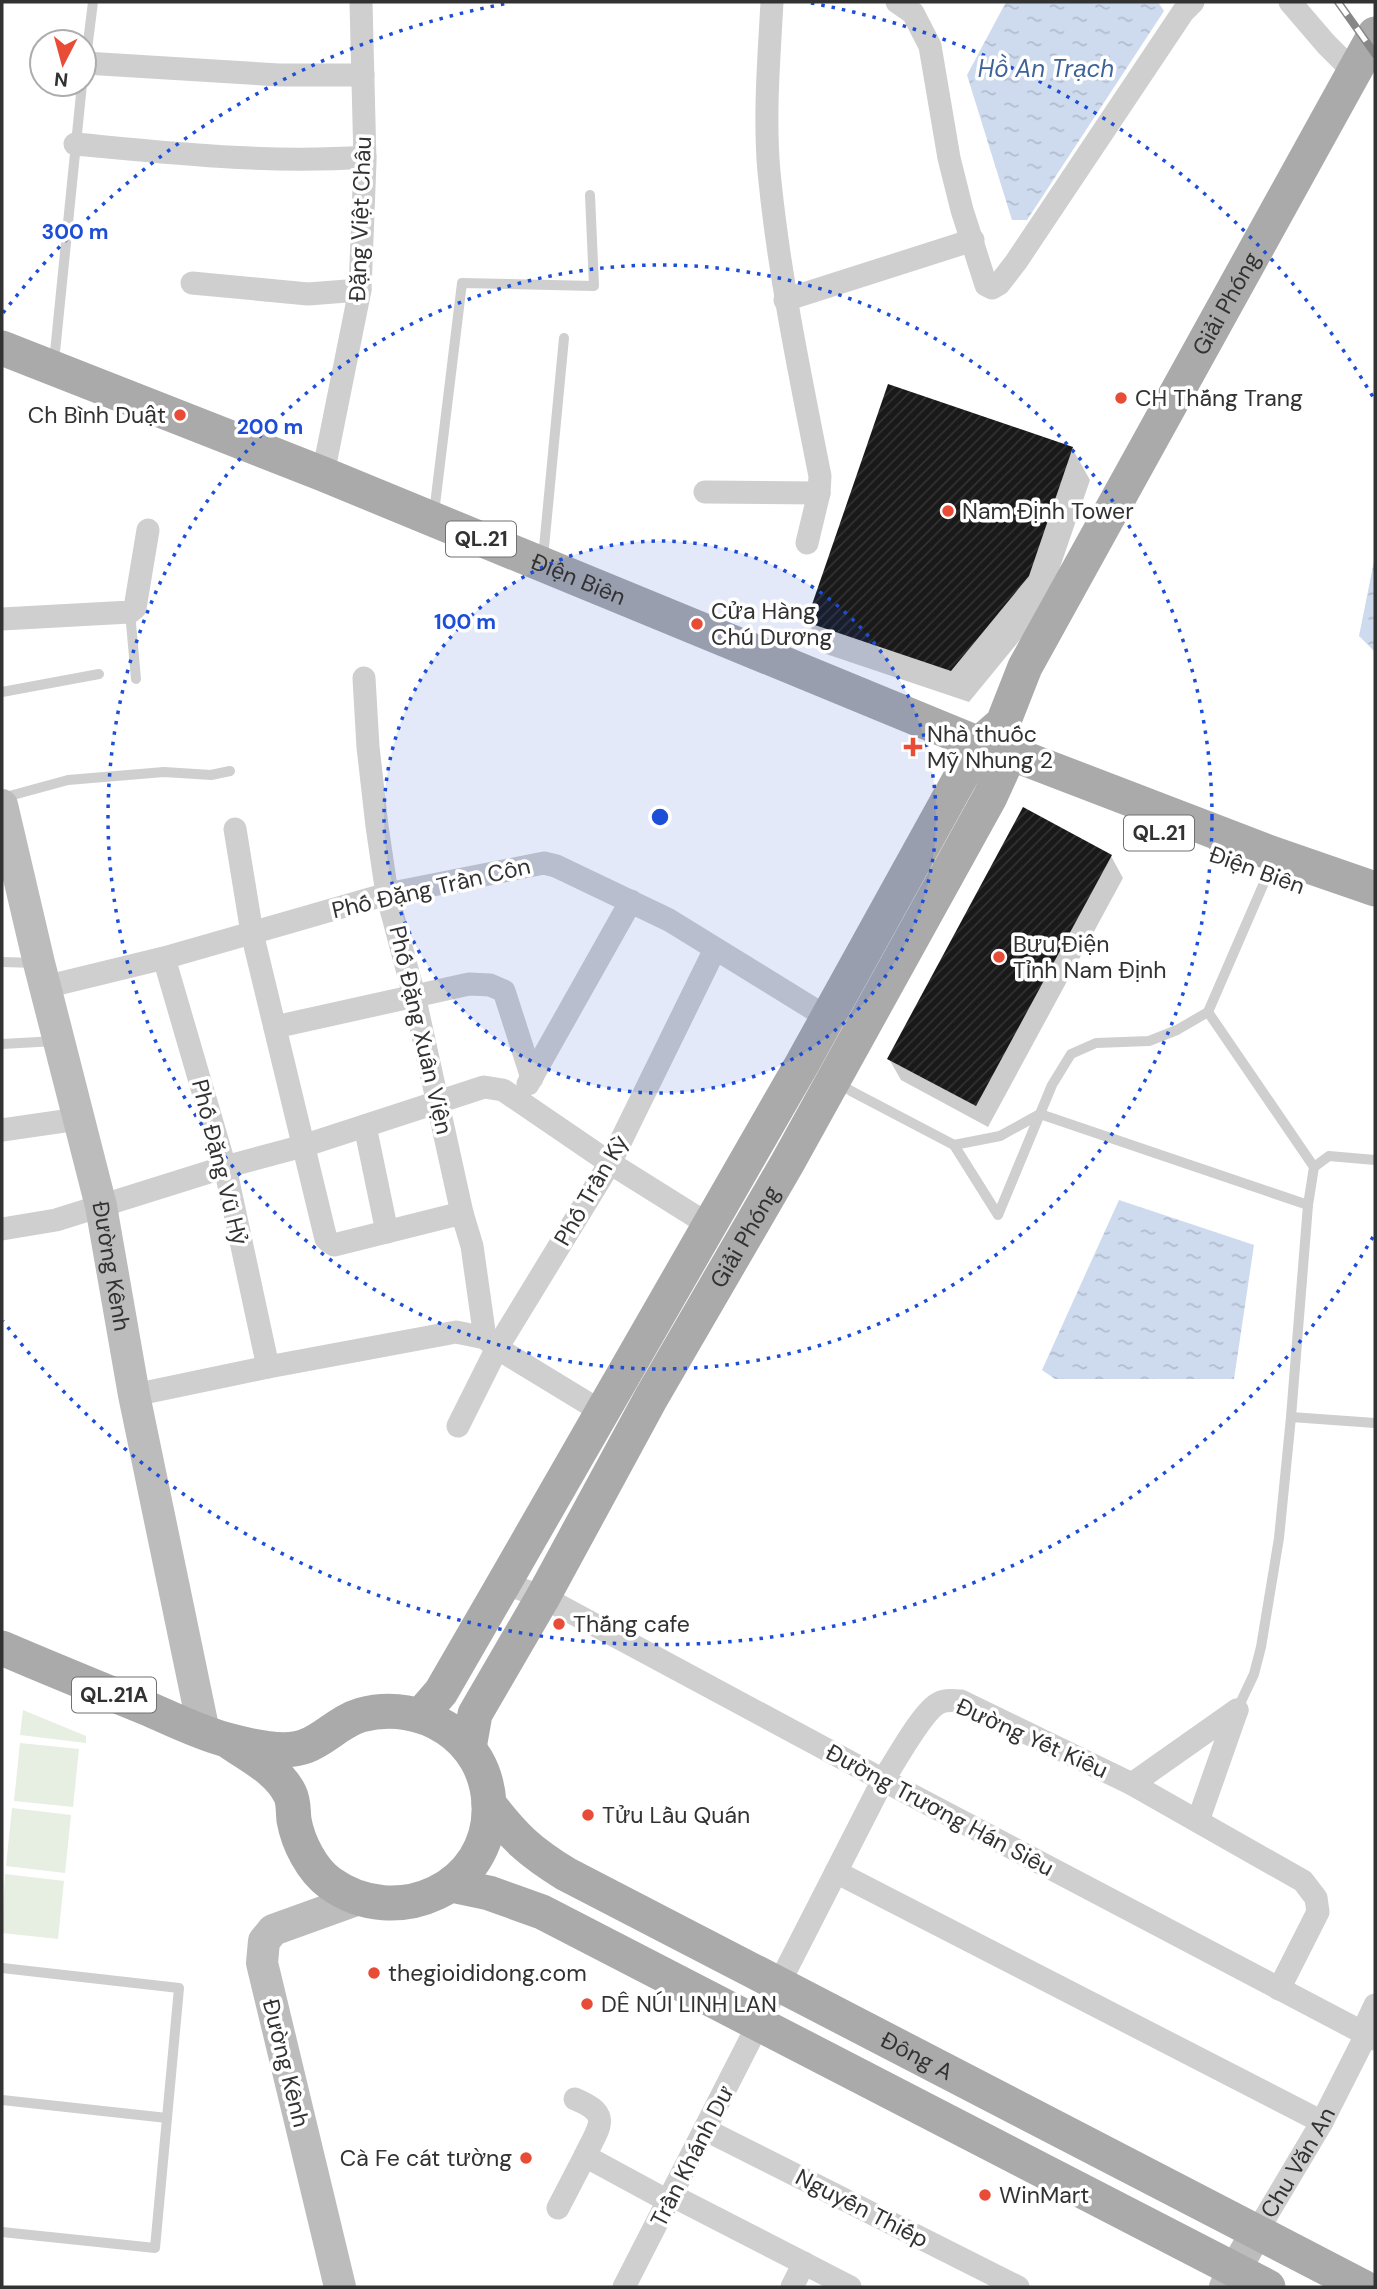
<svg xmlns="http://www.w3.org/2000/svg" width="1377" height="2289" font-family="'DM Sans',sans-serif">
  <style>
    .green { fill: #e6efe1 }
    .water { fill: url(#water-ripples) }
    .shadow { fill: #0003 }
    .building { fill: url(#building-hatch) }
    .lines { fill: none; stroke-linecap: round; stroke-linejoin: round }
    .lane { stroke: #cfcfcf; stroke-width: 10 }
    .street { stroke: #cfcfcf; stroke-width: 23 }
    .secondary { stroke: #bcbcbc; stroke-width: 32 }
    .primary { stroke: #aaa; stroke-width: 35 }
    .rail-casing { stroke: #878787; stroke-width: 8 }
    .rail { stroke: #fff; stroke-width: 5; stroke-dasharray: 16; stroke-linecap: butt }
    .ring { fill: none; stroke: #1d4ed8; stroke-width: 3.5; stroke-dasharray: 3.5 7 }
    .poi-dot { fill: #e84c36; stroke: #fff; stroke-width: 2.5 }
    .labels { text-anchor: middle; stroke-width: 7; stroke-linejoin: round; paint-order: stroke }
    .shield { fill: #fff; stroke: #707070; stroke-width: 2 }
    .shield-label { font-size: 21px; font-weight: bold; fill: #323232 }
    .street-label { font-size: 23px; fill: #323232; stroke: #fff }
    .poi-label { font-size: 23px; fill: #323232; stroke: #fff; text-anchor: start }
    .water-label { font-size: 24px; font-style: italic; fill: #3e6397; stroke: #fff }
    .centre { fill: #1d4ed8; stroke: #fff; stroke-width: 3.5 }
    .ring-label { font-size: 21px; text-anchor: middle; font-weight: bold; fill: #1d4ed8; stroke: #fff; stroke-width: 7; stroke-linejoin: round; paint-order: stroke }
  </style>
  <defs>
    <pattern id="water-ripples" width="26" height="14" patternUnits="userSpaceOnUse" patternTransform="scale(1.75)"><rect width="26" height="14" fill="#cedbee"/><path d="M2 4q2-2 4 0t4 0M15 11q2-2 4 0t4 0" fill="none" stroke="#b1bccd"/></pattern>
    <pattern id="building-hatch" width="6" height="6" patternUnits="userSpaceOnUse" patternTransform="scale(1.75)"><rect width="6" height="6" fill="#191919"/><path d="M-1 1l2-2M0 6l6-6M5 7l2-2" fill="none" stroke="#323232"/></pattern>
  </defs>
  <rect width="100%" height="100%" fill="#fff"/>
  <g class="green">
    <path d="M23,1710L86,1736V1743L20,1735Z"/>
    <path d="M20,1743L79,1749L73,1807L14,1801Z"/>
    <path d="M12,1808L71,1815L65,1873L6,1866Z"/>
    <path d="M5,1874L64,1881L58,1939L2,1933Z"/>
  </g>
  <g class="water">
    <path d="M1006,2H1158L1164,11L1027,220H1012L967,75Z"/>
    <path d="M1375,556V652L1359,636Z"/>
    <path d="M1119,1200L1254,1245L1234,1379H1055L1042,1370Z"/>
  </g>
  <g class="shadow">
    <path d="M1072,448L1090,480L1046,608L969,702L826,654L808,622Z"/>
    <path d="M1111,856L1123,878L988,1127L901,1080L889,1059Z"/>
  </g>
  <g class="building">
    <path d="M888,384L1073,447L1029,576L951,671L806,622Z"/>
    <path d="M1023,807L1112,855L976,1106L887,1059Z"/>
  </g>
  <g class="lines">
    <g class="lane">
      <path d="M85,66L93,2"/>
      <path d="M54,362L82,84"/>
      <path d="M434,513L462,283L594,286L590,195"/>
      <path d="M543,558L564,338"/>
      <path d="M130,612L136,679"/>
      <path d="M2,692L99,674"/>
      <path d="M2,798L68,780L164,772L211,775L230,771"/>
      <path d="M2,962L36,963"/>
      <path d="M1208,1012L1314,1167L1308,1205L1291,1417L1375,1423"/>
      <path d="M2,1044L56,1041"/>
      <path d="M838,1082L851,1091L954,1145L998,1215L1052,1085L1071,1054L1096,1043L1149,1041L1177,1030L1208,1012L1267,876"/>
      <path d="M954,1145L1000,1136L1040,1114L1308,1205"/>
      <path d="M1314,1167L1329,1156L1375,1160"/>
      <path d="M1237,1710L1254,1674L1261,1647L1279,1538L1291,1417"/>
      <path d="M2,1968L179,1988L155,2248L2,2232"/>
      <path d="M2,2100L167,2118"/>
    </g>
    <g class="street">
      <path d="M772,2C769,58 764,116 769,172C779,275 800,375 820,476L819,493L807,543"/>
      <path d="M897,2L913,13L930,46L949,158L962,210L986,285L992,288L999,284L1016,262L1183,12L1193,2"/>
      <path d="M1290,2L1326,44L1354,72"/>
      <path d="M85,63L279,75H363"/>
      <path d="M75,144C171,153 268,164 365,157"/>
      <path d="M192,283L308,294L360,290"/>
      <path d="M785,300L973,240"/>
      <path d="M323,474L360,290L365,162L361,2"/>
      <path d="M705,492L819,493"/>
      <path d="M2,619L130,612L135,608L148,530"/>
      <path d="M364,678L368,747L377,826L387,894L414,995L462,1213L472,1246L485,1338"/>
      <path d="M235,829L252,933L326,1239L334,1245L462,1213"/>
      <path d="M164,958L225,1167L268,1367"/>
      <path d="M45,987L164,958L387,894L544,863L556,866L669,920L828,1018"/>
      <path d="M275,1027L469,984L490,985L504,991L532,1078"/>
      <path d="M528,1084L631,901"/>
      <path d="M365,1126L387,1232"/>
      <path d="M2,1130L78,1119"/>
      <path d="M2,1229L56,1220L225,1167L303,1146L484,1087L503,1090L610,1163L709,1225"/>
      <path d="M134,1395L268,1367L456,1332L485,1338L497,1348L602,1412"/>
      <path d="M458,1426L497,1348L610,1163L715,949"/>
      <path d="M504,1583L543,1597L883,1780L1375,2039"/>
      <path d="M1132,1784L1237,1710"/>
      <path d="M1198,1821L1237,1710"/>
      <path d="M836,1872L1322,2122"/>
      <path d="M1362,2033L1375,2005"/>
      <path d="M575,2099C613,2115 599,2126 585,2156L668,2201"/>
      <path d="M706,2130L1018,2287"/>
      <path d="M671,2195L850,2287"/>
      <path d="M558,2208L585,2156"/>
      <path id="s1" d="M1256,2233L1322,2122L1366,2035"/>
      <path d="M624,2287L883,1780C894,1764 923,1710 939,1703C946,1699 954,1701 961,1701L1132,1784L1303,1881L1316,1898L1318,1912L1279,1989"/>
      <path d="M792,2287L804,2263"/>
    </g>
    <g class="secondary">
      <path id="s2" d="M2,805L39,963L101,1206L134,1395L204,1732"/>
      <path d="M340,2287L262,1963L264,1941L273,1930L359,1899"/>
      <path d="M1225,2287L1256,2233"/>
    </g>
    <g class="primary">
      <path id="s3" d="M2,348L323,474L979,744H994L1010,753L1268,852L1375,889"/>
      <path d="M2,1648C51,1669 100,1689 149,1709C174,1720 200,1733 227,1740C249,1746 284,1755 306,1746C325,1739 340,1721 361,1715C422,1699 486,1737 489,1804C493,1888 396,1931 330,1883C312,1870 298,1843 294,1820C293,1812 294,1802 290,1794C278,1769 249,1756 227,1740"/>
      <path id="s4" d="M421,1715L441,1692L504,1583L802,1064L979,744L1003,723L1025,667L1375,34"/>
      <path id="s5" d="M469,1748L475,1714L543,1597L651,1398L788,1162L990,797L1010,753L1005,730"/>
      <path id="s6" d="M489,1804C514,1837 530,1852 566,1874L1363,2287"/>
      <path d="M451,1885L489,1893L542,1912L1268,2287"/>
    </g>
    <g class="rail-casing">
      <path id="rail" d="M1338,2L1375,54"/>
    </g>
    <use href="#rail" class="rail"/>
  </g>
  <circle cx="660" cy="817" r="276" fill="#1d4ed8" fill-opacity=".12"/>
  <g class="ring">
    <circle cx="660" cy="817" r="276"/>
    <circle cx="660" cy="817" r="552"/>
    <path d="M1373 1237A828 828 0 0 1 3 1321M3 313A828 828 0 0 1 509 3M811 3A828 828 0 0 1 1373 397"/>
  </g>
  <g class="poi-dot">
    <circle cx="1121" cy="398" r="7"/>
    <circle cx="180" cy="415" r="7"/>
    <circle cx="948" cy="511" r="7"/>
    <circle cx="697" cy="624" r="7"/>
    <path d="M909.5 736.5h7v7h7v7h-7v7h-7v-7h-7v-7h7z"/>
    <circle cx="999" cy="957" r="7"/>
    <circle cx="559" cy="1624" r="7"/>
    <circle cx="588" cy="1815" r="7"/>
    <circle cx="374" cy="1973" r="7"/>
    <circle cx="587" cy="2004" r="7"/>
    <circle cx="526" cy="2158" r="7"/>
    <circle cx="985" cy="2195" r="7"/>
  </g>
  <g class="labels">
    <g class="shield">
      <rect x="446" y="521.5" width="70" height="35" rx="5"/>
      <rect x="1124" y="815.5" width="70" height="35" rx="5"/>
      <rect x="72" y="1677.5" width="84" height="35" rx="5"/>
    </g>
    <g class="shield-label">
      <text x="481" y="546">QL.21</text>
      <text x="1159" y="840">QL.21</text>
      <text x="114" y="1702">QL.21A</text>
    </g>
    <g class="street-label">
      <text transform="translate(360 219) rotate(-88)" y="8">Đặng Việt Châu</text>
      <text dy="8" stroke="none"><textPath href="#s4" startOffset="1628">Giải Phóng</textPath></text>
      <text dy="8" stroke="none"><textPath href="#s3" startOffset="621">Điện Biên</textPath></text>
      <text transform="translate(1257 870) rotate(20)" y="8">Điện Biên</text>
      <text transform="translate(431 888) rotate(-13)" y="8">Phố Đặng Trần Côn</text>
      <text transform="translate(421 1030) rotate(77)" y="8">Phố Đặng Xuân Viện</text>
      <text transform="translate(220 1162) rotate(76)" y="8">Phố Đặng Vũ Hỷ</text>
      <text transform="translate(591 1190) rotate(-60)" y="8">Phố Trần Kỳ</text>
      <text dy="8" stroke="none"><textPath href="#s5" startOffset="583">Giải Phóng</textPath></text>
      <text dy="8" stroke="none"><textPath href="#s2" startOffset="474">Đường Kênh</textPath></text>
      <text transform="translate(1032 1738) rotate(24)" y="8">Đường Yết Kiêu</text>
      <text transform="translate(940 1810) rotate(28)" y="8">Đường Trương Hán Siêu</text>
      <text dy="8" stroke="none"><textPath href="#s6" startOffset="500">Đông A</textPath></text>
      <text transform="translate(286 2063) rotate(76)" y="8">Đường Kênh</text>
      <text transform="translate(692 2156) rotate(-63)" y="8">Trần Khánh Dư</text>
      <text dy="8" stroke="none"><textPath href="#s1" startOffset="82">Chu Văn An</textPath></text>
      <text transform="translate(862 2208) rotate(27)" y="8">Nguyễn Thiếp</text>
    </g>
    <g class="poi-label">
      <text x="1135" y="406">CH Thắng Trang</text>
      <text x="166" y="423" text-anchor="end">Ch Bình Duật</text>
      <text x="962" y="519">Nam Định Tower</text>
      <text x="711" y="619">Cửa Hàng<tspan x="711" dy="26">Chú Dương</tspan></text>
      <text x="927" y="742">Nhà thuốc<tspan x="927" dy="26">Mỹ Nhung 2</tspan></text>
      <text x="1013" y="952">Bưu Điện<tspan x="1013" dy="26">Tỉnh Nam Định</tspan></text>
      <text x="573" y="1632">Thắng cafe</text>
      <text x="602" y="1823">Tửu Lầu Quán</text>
      <text x="388" y="1981">thegioididong.com</text>
      <text x="601" y="2012">DÊ NÚI LINH LAN</text>
      <text x="512" y="2166" text-anchor="end">Cà Fe cát tường</text>
      <text x="999" y="2203">WinMart</text>
    </g>
    <g class="water-label">
      <text x="1046" y="77">Hồ An Trạch</text>
    </g>
  </g>
  <circle cx="660" cy="817" r="10" class="centre"/>
  <g class="ring-label">
    <text x="75" y="239">300 m</text>
    <text x="270" y="434">200 m</text>
    <text x="465" y="629">100 m</text>
  </g>
  <rect width="1377" height="2289" fill="none" stroke="#323232" stroke-width="7"/>
  <g transform="translate(63 63) rotate(186)"><circle r="33" fill="#ffffff" stroke="#adadad" stroke-width="2"/>
  <path d="M0-5L12 26L0 18L-12 26Z" fill="#e84c36"/>
  <text y="-10" font-size="19" font-weight="bold" text-anchor="middle" fill="#323232">N</text>
  </g>
</svg>
